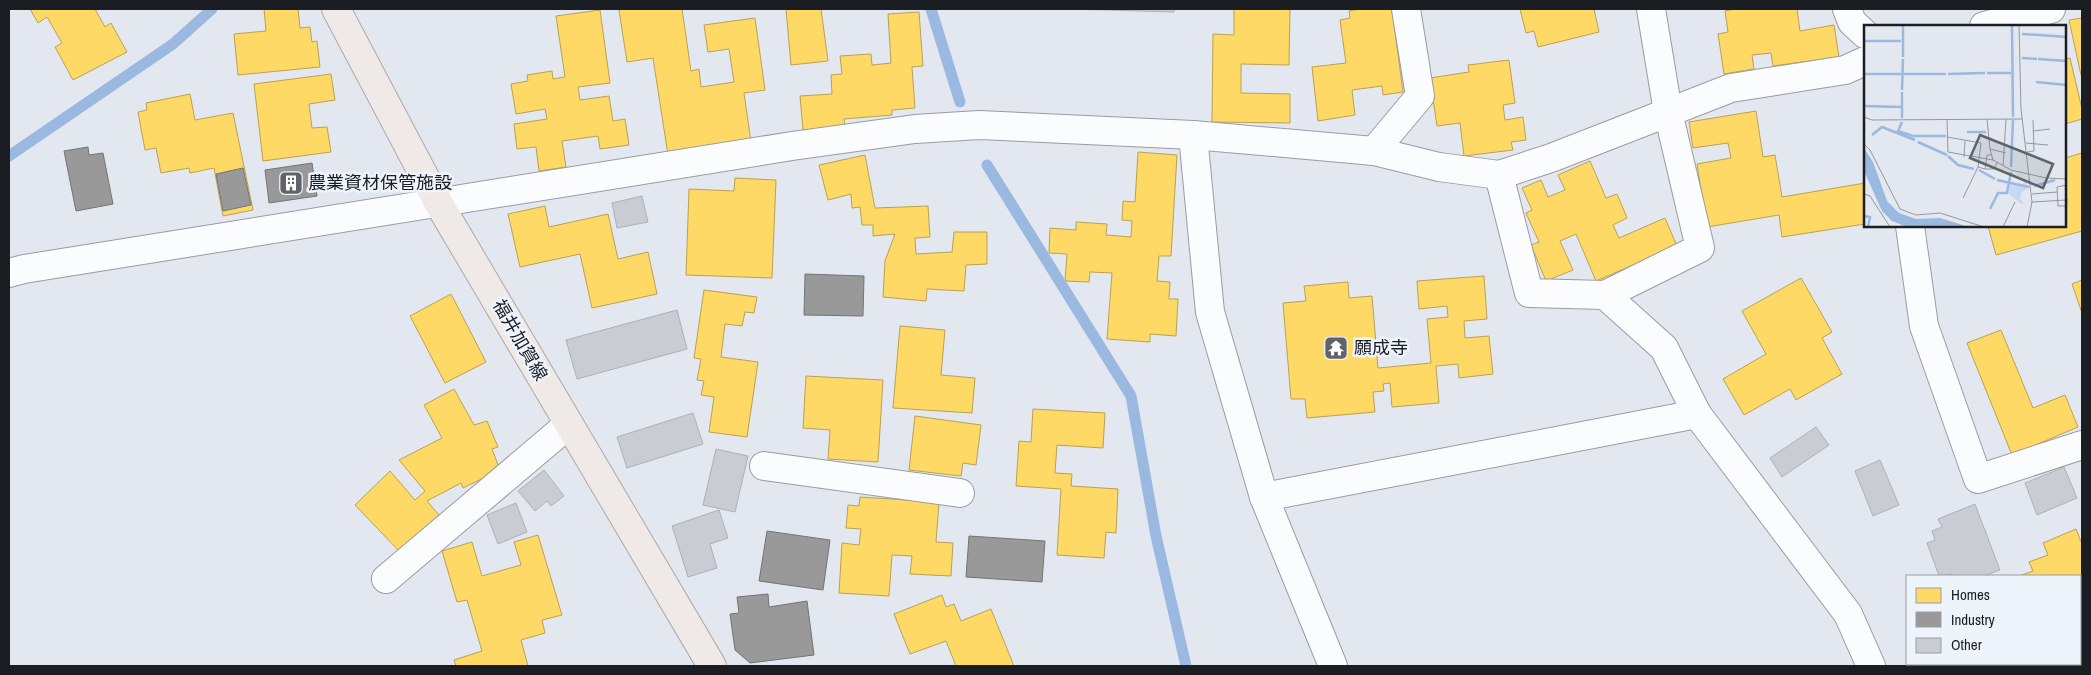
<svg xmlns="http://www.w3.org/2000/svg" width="2091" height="675" font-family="'Archivo Narrow','Noto Sans JP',sans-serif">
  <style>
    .homes { fill: #ffd966; stroke: #baa152 }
    .industry { fill: #999; stroke: #737475 }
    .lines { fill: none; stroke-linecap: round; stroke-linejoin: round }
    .stream { stroke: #9ab8e0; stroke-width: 11 }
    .building { fill: #c9cdd3; stroke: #adb1b7 }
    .minor-casing { stroke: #999ca2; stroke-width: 30 }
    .primary-casing { stroke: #b2a8a6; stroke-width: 30 }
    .minor { stroke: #fbfcfd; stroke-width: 28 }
    .primary { stroke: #efe9e7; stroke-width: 28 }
    .labels { text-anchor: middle; stroke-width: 5; stroke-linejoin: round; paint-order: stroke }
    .poi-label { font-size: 18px; fill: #1a1d22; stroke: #eef4fc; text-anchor: start }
    .street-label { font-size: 18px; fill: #1a1d22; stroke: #eef4fc }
    .inset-river { fill: none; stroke: #9ab8e0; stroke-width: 2.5 }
    .inset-road { fill: none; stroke: #93979e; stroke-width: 1 }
    .view { fill: #60646a; fill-opacity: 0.15; stroke: #60646a; stroke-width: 2.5 }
    .inset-edge { fill: none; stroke: #1a1d22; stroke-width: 2.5 }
  </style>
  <rect width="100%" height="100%" fill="#e3e8f0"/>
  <g class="homes">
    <path d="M30,9H95L105,27L111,23L127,52L73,80L55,47L62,43L47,17L38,23Z"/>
    <path d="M264,9H298L300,28L310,27L312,42L317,41L320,67L238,75L234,34L266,31Z"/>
    <path d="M625,9H682L691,71L699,69L701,87L734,82L729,49L708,52L704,25L755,18L765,90L744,93L751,142L668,155L653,58L627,62L619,10Z"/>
    <path d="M786,9H821L828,61L791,65Z"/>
    <path d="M1234,9H1340H1290L1289,65L1241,64V93L1290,94V123L1212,122L1213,34L1234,35Z"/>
    <path d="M1360,9H1392L1403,92L1383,95L1382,86L1352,90L1355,115L1318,121L1312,67L1346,63L1340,20L1350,18L1349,11Z"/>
    <path d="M1520,9H1594L1599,32L1538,47L1534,31L1526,33Z"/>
    <path d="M1735,9H1797L1800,31L1834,25L1839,57L1773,66L1771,53L1752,55L1754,69L1724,74L1718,34L1728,32L1725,11Z"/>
    <path d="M600,10L610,83L578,87L580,100L609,96L613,121L625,119L629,145L600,149L598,136L562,141L566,167L539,171L536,147L517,149L514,124L547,119L545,109L516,114L511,84L528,81L527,75L552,71L553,79L565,77L556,16Z"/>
    <path d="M919,12L923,66L912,67L915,108L892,110V115L844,119L845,127L803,130L800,96L832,94L831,75L842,74L840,56L871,54L872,65L891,63L888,14Z"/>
    <path d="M2082,18V75H2081L2069,20Z"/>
    <path d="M2070,58L2082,109V119L2065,124V59Z"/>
    <path d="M1509,60L1515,103L1503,105L1505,120L1523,117L1526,140L1511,142L1513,150L1464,156L1460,123L1437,126L1430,78L1469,72L1468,65Z"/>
    <path d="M331,74L335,100L309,104L312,128L327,127L331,152L263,161L254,84Z"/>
    <path d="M190,94L195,120L233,113L253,210L223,216L214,168L190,173L189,168L161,173L156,148L145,150L138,112L147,110L146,103Z"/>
    <path d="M1756,111L1763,157L1775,155L1782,197L1865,183V224L1782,237L1779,215L1707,227L1697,164L1731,158L1728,143L1693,148L1689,122Z"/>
    <path d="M1138,152L1177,155L1171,256H1159L1157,281L1170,282L1169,299H1178L1176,336L1150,334V342L1107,339L1112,273L1090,272L1089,282L1065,281L1067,254L1049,253L1050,228L1076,230V222L1107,224L1106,235L1131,237L1132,221L1122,220L1123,201L1135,202Z"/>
    <path d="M2082,153V231L1996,255L1988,226H2065V158Z"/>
    <path d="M865,155L875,208L928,206L930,237L915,238L916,254L952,252L954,232H987V264L966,265L964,291L927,289L926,301L883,297L885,261L895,234L873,236V225H862L860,207L852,208L851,194L828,200L819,165Z"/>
    <path d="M1590,161L1606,198L1617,194L1627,218L1613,225L1619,238L1665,218L1677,246L1596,281L1576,234L1560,241L1573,270L1546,281L1531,245L1539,242L1526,213L1532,210L1522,188L1541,180L1548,197L1565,190L1558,175Z"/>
    <path d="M735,178L776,180L772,278L686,275L689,189L734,191Z"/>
    <path d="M545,206L549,227L608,214L618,259L648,252L657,294L592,308L580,254L520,267L508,214Z"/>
    <path d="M1484,276L1487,319L1464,321L1465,338L1489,336L1493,374L1459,378L1458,364L1436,366L1439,403L1392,407L1390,383L1383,384L1384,391L1373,392L1375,412L1307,418L1305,399H1291L1283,303L1306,301L1304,286L1348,282L1349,298L1372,296L1378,368L1431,363L1427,319L1448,317L1447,306L1419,309L1417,281Z"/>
    <path d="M1801,278L1832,332L1822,338L1842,374L1796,400L1790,389L1744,415L1723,379L1766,354L1742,311Z"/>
    <path d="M2082,280V313L2072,284Z"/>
    <path d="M704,290L757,297L754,313L745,312L742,326L725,324L721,357L758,362L747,437L709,432L714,397L701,395L704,381L697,380L701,359L694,358Z"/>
    <path d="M451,294L486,362L445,383L410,316Z"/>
    <path d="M900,326L945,330L941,375L975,378L972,413L893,408Z"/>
    <path d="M2001,330L2033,408L2065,395L2078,427L2012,455L1967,343Z"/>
    <path d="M806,376L883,380L878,462L828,459L830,430L803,428Z"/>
    <path d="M454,389L474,425L487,421L498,447L492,449L500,470L463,488L461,483L427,501L439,515L400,552L355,505L390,471L415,500L425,491L399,460L442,438L424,405Z"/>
    <path d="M1033,409L1105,413L1103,448L1057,445L1055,473L1072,474L1071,486L1118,489L1116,533L1106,532L1104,558L1057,555L1061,489L1016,486L1019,441L1031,442Z"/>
    <path d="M915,416L981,425L976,465L963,463L961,476L909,470Z"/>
    <path d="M860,497L939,502L936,542L953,543L951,576L910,574L912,556L892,555L889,596L839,593L842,543L859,545L861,529L846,528L848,505L859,506Z"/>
    <path d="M2076,529L2082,544V630L2080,631V576H2019L2033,571L2029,562L2048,555L2043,543Z"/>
    <path d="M538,535L562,615L542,620L545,633L521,640L528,666H456L454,660L482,651L467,600L457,602L442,551L472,542L482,576L521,565L514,542Z"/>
    <path d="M942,595L946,607L954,604L961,621L991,609L1014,666H956L946,641L910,654L894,614Z"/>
  </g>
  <g class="industry">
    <path d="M88,147L89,155L103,153L113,204L76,211L64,151Z"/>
    <path d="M312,163L317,196L269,203L265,170Z"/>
    <path d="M243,168L251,205L223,211L216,174Z"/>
    <path d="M805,274L864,276L863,316L804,315Z"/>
    <path d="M767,531L830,540L823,590L759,581Z"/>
    <path d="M969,536L1045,541L1042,582L966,577Z"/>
    <path d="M768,594L769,607L807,601L814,655L750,663L735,650L730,614L739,613L737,597Z"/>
  </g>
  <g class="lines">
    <g class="stream">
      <path d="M931,9L960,102"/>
      <path d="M9,156L173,44L212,9"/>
      <path d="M987,165L1131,396L1156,536L1186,666"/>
    </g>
  </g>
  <g class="building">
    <path d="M1070,9H1174V12Z"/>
    <path d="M642,196L648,222L617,228L612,203Z"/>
    <path d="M677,310L687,349L577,379L566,340Z"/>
    <path d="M693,413L703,444L627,468L617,437Z"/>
    <path d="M1816,427L1829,445L1782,477L1770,458Z"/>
    <path d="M716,449L748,456L735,512L703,505Z"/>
    <path d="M1880,460L1899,505L1873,516L1855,471Z"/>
    <path d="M2064,467L2077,498L2037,515L2025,483Z"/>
    <path d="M544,470L564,496L551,506L547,501L535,511L518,491Z"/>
    <path d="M516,503L527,532L498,544L487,515Z"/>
    <path d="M1975,504L2000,570L1984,576H1953L1952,574L1939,576L1927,543L1935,540L1932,531L1942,527L1938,519Z"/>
    <path d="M719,510L728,538L710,544L717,568L688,577L672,526Z"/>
  </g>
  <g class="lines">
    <g class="minor-casing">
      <g id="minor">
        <path d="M1847,9L1852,22L1865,34"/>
        <path d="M1984,26L2051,9"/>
        <path d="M1193,135L1210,312L1264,497L1333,666"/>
        <path d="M1374,151L1420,96L1406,9"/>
        <path d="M1910,226L1924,326L1978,479L2082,445"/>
        <path d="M9,273L24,269L792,146L915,129L979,125L1193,135L1374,151L1439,167L1499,175L1551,158L1731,88L1845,70L1865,61"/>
        <path d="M1605,295L1700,248L1668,112L1651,9"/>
        <path d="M1697,414L1848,614L1871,666"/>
        <path d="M764,466L960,493"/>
        <path d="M1264,497L1697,414L1664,348L1605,295L1529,293L1499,175"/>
        <path d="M386,579L569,424"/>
      </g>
    </g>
    <g class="primary-casing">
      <path id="primary" d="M336,9L439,204L712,666"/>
    </g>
    <use href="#minor" class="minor"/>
    <use href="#primary" class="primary"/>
  </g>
  <defs>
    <g id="building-square" transform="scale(1.25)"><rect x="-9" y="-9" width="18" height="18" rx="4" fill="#60646a" stroke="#eef4fc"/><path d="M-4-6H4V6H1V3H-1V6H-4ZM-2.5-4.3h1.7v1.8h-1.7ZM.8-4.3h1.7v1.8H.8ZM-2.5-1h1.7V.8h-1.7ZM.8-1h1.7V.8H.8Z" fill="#fff"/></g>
    <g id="temple-square" transform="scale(1.25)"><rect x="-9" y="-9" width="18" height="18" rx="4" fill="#60646a" stroke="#eef4fc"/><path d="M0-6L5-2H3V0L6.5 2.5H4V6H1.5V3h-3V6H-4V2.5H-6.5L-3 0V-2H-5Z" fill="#fff"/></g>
  </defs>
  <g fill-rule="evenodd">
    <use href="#building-square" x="291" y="183"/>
    <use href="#temple-square" x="1336" y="348"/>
  </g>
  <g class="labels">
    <g class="poi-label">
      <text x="308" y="189">農業資材保管施設</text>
      <text x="1354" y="354">願成寺</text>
    </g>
    <g class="street-label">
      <text transform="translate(520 340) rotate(60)" y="6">福井加賀線</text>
    </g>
  </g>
  <g transform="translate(1864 25)">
    <rect width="202" height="202" fill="#e3e8f0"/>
    <path d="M162,156L163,164L158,167L156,173L160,178L157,179L145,169L146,160L156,161Z" fill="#c5d9f5"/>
    <path d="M0,123L9,137L23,176L35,188L52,194L76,193L105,202H43L28,196L18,186L0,146Z" fill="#9ab8e0"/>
    <path class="inset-river" d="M148,0L149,92M158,9L175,10M175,10L203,12M0,16H37M39,32V1M158,33L173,34M174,34L203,36M123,48H147M0,49H37M38,49H82M84,49L121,48M172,57L203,60M38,65L39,34M0,81L37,82M38,93V67M38,97L34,106L49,111H82M103,107H122M8,110L18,102L51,115M54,117L83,130M84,131L94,140L110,144M147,142L149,95M115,145L131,154M133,155L165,162M170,161L191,155M126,184L134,168H143L147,147M0,191L6,192L4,202"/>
    <path class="inset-road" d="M155,0L157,84L168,177L163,202M0,92L8,95L158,94M123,94L126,124M83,95L84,127L129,135L147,145L182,153L203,154M169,106L186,104M83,112L117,118L114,142L99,173M162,118L184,120M0,119L6,125L36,184L52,190L76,188L120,202M163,127L170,126L169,95M100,132L101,116M129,135L126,124L142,128M139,141L142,94M114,142L121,144L123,130H127M121,144H130L133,138M0,169L6,171L26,202M168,169L193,167M168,177L202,175M202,181H194L193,162L203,160M139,202L151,177M202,202L203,173"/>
    <path class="view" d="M116,110L189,139L179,163L106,133Z"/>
    <rect width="202" height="202" class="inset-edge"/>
  </g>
  <rect width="2091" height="675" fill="none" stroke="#1a1d22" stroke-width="20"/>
  <rect x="1906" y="575" width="175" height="90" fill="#eef4fc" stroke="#999ea5"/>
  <rect x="1916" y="588" width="25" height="15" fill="#ffd966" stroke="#999ea5"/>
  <text x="1951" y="600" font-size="15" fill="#1a1d22">Homes</text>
  <rect x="1916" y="612" width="25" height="15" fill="#999999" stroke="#999ea5"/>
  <text x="1951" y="625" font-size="15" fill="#1a1d22">Industry</text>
  <rect x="1916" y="638" width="25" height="15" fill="#c9cdd3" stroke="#999ea5"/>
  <text x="1951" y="650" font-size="15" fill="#1a1d22">Other</text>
</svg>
